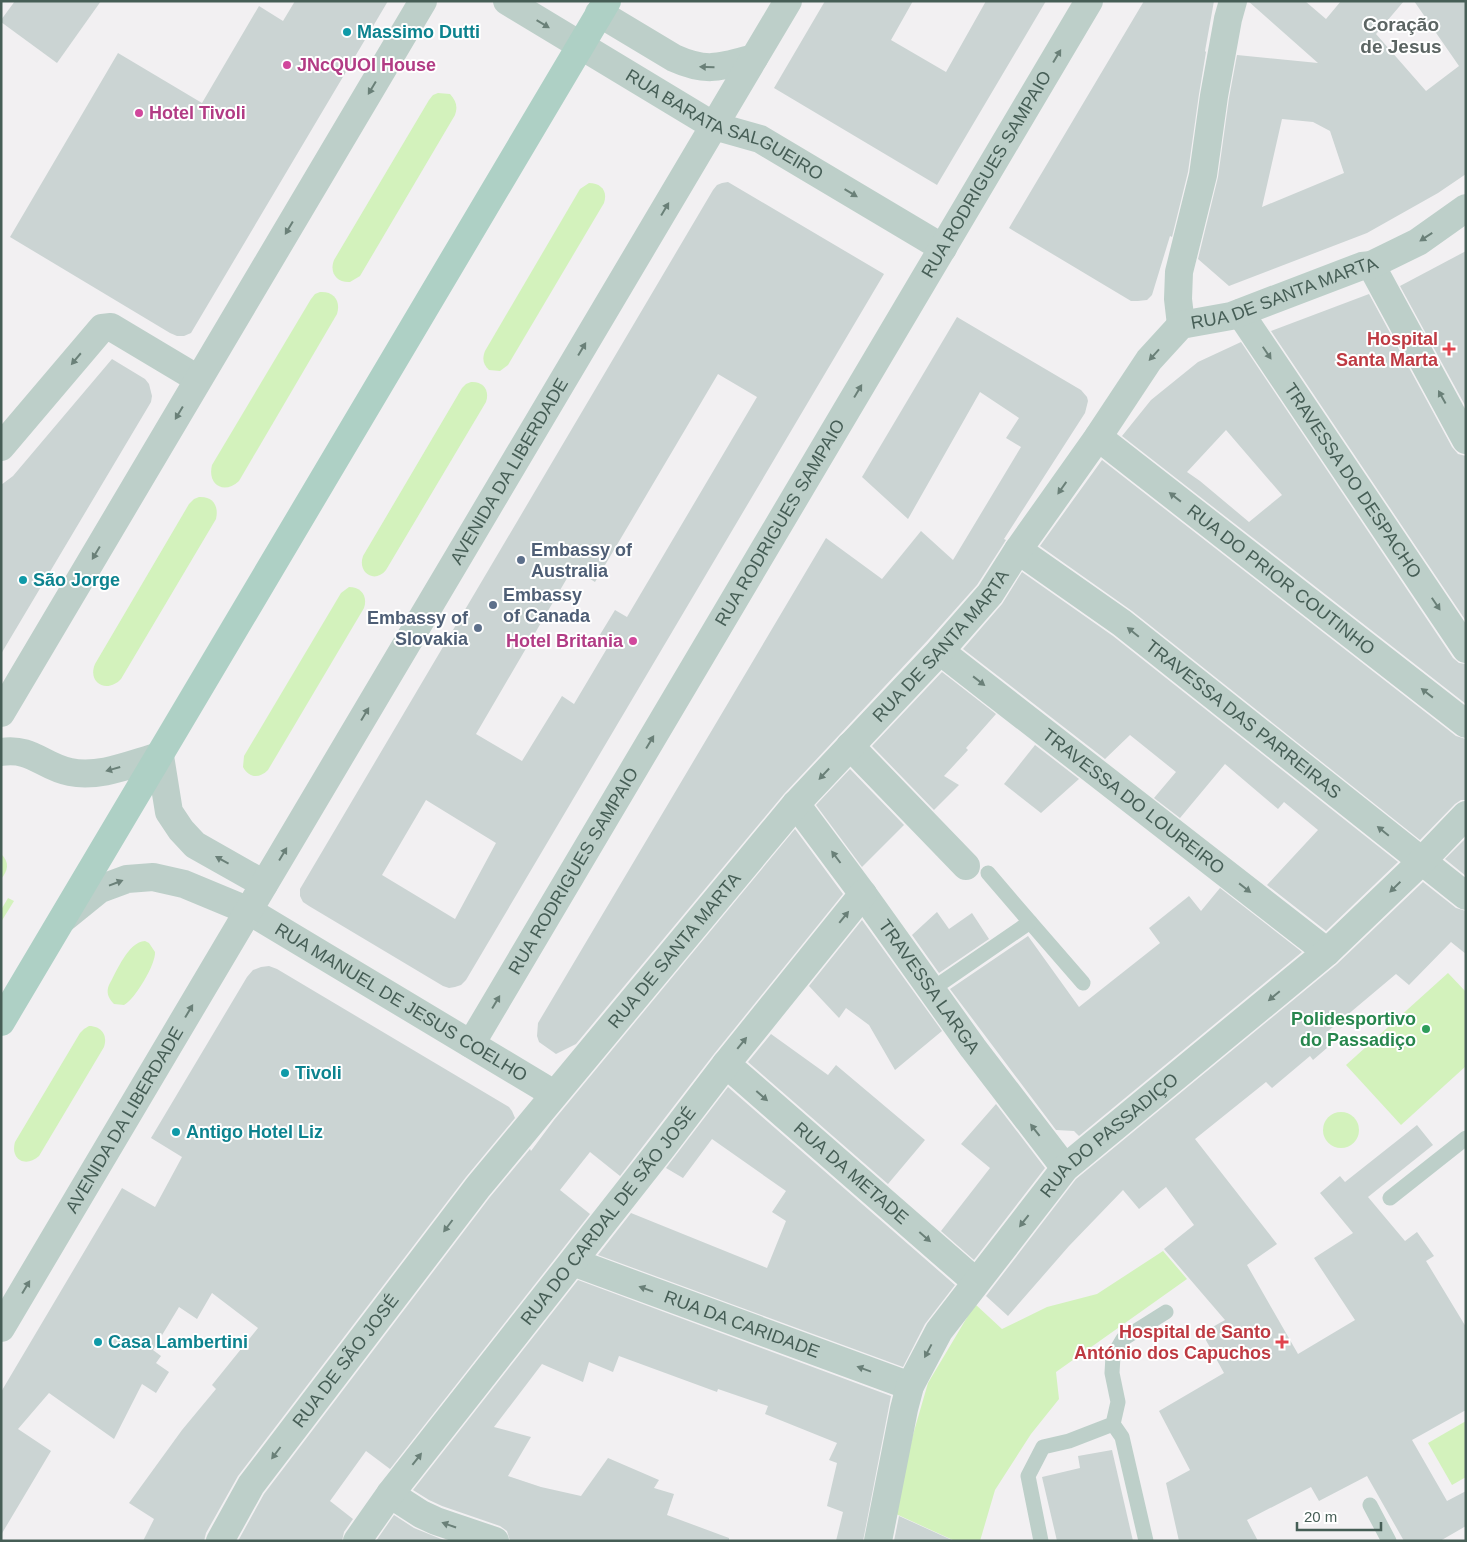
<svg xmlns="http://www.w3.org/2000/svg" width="1467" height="1542" font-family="Arial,sans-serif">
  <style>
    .green { fill: #d3f2bc }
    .building { fill: #cbd4d3; fill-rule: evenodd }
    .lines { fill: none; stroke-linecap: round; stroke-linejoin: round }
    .lane { stroke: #bdcfc9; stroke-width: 15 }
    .street { stroke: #bdcfc9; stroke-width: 28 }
    .primary { stroke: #aed0c5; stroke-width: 28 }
    .oneway { fill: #6a8078 }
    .culture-dot { fill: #0f9aa8; stroke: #fff; stroke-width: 2 }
    .hotel-dot { fill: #d1479c; stroke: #fff; stroke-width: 2 }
    .health-dot { fill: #e0444e; stroke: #fff; stroke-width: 2 }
    .service-dot { fill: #5c6f8a; stroke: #fff; stroke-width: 2 }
    .leisure-dot { fill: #2e9e5b; stroke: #fff; stroke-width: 2 }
    .labels { text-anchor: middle; stroke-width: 4; stroke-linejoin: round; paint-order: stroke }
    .culture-label { font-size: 18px; font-weight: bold; fill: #0d838f; stroke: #fff; text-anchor: start }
    .hotel-label { font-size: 18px; font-weight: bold; fill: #b23c85; stroke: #fff; text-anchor: start }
    .street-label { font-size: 18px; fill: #465e56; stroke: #fff }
    .health-label { font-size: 18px; font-weight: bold; fill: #be3a42; stroke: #fff; text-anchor: end }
    .service-label { font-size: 18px; font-weight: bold; fill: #4e5e75; stroke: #fff; text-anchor: start }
    .leisure-label { font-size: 18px; font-weight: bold; fill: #27864d; stroke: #fff; text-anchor: end }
    .neighbourhood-label { font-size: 19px; font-weight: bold; fill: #5c6563; stroke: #fff }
  </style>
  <rect width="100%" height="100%" fill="#f2f0f2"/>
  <g class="green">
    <path d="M438,93L450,94C456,101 458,106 455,115L360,276L350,282C337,283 329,273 334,260L429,100L433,95Z"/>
    <path d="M589,183C601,183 608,191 604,203L508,365L500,371L489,370C483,364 482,359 485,351L580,189Z"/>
    <path d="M320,292C334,291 341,301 337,314L239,481C224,495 207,485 212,465L311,299L315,294Z"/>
    <path d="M471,382C483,381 490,390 486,402L386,570C375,584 357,573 363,556L462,388L466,384Z"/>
    <path d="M199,497C213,496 219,506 216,519L121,679C107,694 87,683 95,664L189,504L194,499Z"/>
    <path d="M349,587C361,587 368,596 364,608L268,770C259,779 249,778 243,767L244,756L341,593Z"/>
    <path d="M1,854C10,862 8,871 1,879Z"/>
    <path d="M8,898L14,901L1,922V910Z"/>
    <path d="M145,941L149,943L155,952C156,964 135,999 124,1005L114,1004C108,998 106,992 109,985C117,971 128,942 145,941Z"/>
    <path d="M1448,973L1466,992V1066L1401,1125L1346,1065Z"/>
    <path d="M89,1026C101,1026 108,1035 104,1047L39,1156C26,1168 10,1160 15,1142L80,1033L84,1029Z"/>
    <circle cx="1341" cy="1130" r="18"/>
    <path d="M1163,1251L1187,1279L1056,1372L1059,1399L1031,1434L995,1490L980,1541H955L896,1514L912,1438L928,1383L975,1304L1002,1329L1047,1307L1097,1294Z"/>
    <path d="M1466,1421V1477L1452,1485L1428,1443Z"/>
  </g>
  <g class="building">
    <path d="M15,1H101L57,63L1,22V20Z"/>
    <path d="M295,1H388L191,333L184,336H177L170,333L10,237L118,53L202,103L259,6L283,21Z"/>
    <path d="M825,1H913L891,40L946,72L986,1H1046L937,185L774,88Z"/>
    <path d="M1144,1H1214L1205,51L1206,52L1199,94L1188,172L1172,237L1170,236L1152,295L1147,300L1138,301H1131L1009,228Z"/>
    <path d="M1248,1H1305L1326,19L1341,1H1404L1376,34L1426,91L1459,66L1414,1H1466V174L1438,193L1367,233L1229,286L1198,259L1218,177L1229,98L1237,55L1318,63ZM1282,119L1313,122L1330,131L1344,173L1262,207Z"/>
    <path d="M728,182L884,274L466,980L461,985L455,987L449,988L443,986L309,906L303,902L300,896V889L713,190L717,185L722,183ZM718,374L757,397L627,617L615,610L598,638L609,645L574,704L562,696L522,761L476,734L573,568L595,582ZM426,800L496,843L455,919L382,875Z"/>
    <path d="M1466,251V407L1400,286Z"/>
    <path d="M1369,294L1452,447L1458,454L1466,456V621L1271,331Z"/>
    <path d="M957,317L1081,390L1087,397L1088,401L1085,413L1004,539L1006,540L977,585L928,640L784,794L576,1044L556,1054L539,1042L537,1036L538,1023L826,538L882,579L921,531L953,560L1021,447L1006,438L1019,418L980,392L908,519L862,477Z"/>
    <path d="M1241,342L1453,658L1459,663L1466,664V704L1122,436L1151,400L1198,362ZM1226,430L1282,495L1249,522L1200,481L1187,472Z"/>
    <path d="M112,359L145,379L149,384L152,396L151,402L1,654V485L13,476Z"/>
    <path d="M1102,460L1456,736L1466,739V800H1461L1455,804L1420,840L1132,611L1040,546Z"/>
    <path d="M1022,572L1113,636L1398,862L1326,931L1267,885L1318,830L1284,802L1278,809L1225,764L1180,818L1154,798L1176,772L1130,735L1105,759L963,649L1002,604Z"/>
    <path d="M942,672L996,714L966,748L968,750L944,776L959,785L934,810L872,746Z"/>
    <path d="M1035,745L1079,779L1041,813L1004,784Z"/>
    <path d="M850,769L904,825L862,867L816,805Z"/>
    <path d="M795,829L843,894L714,1054L620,1176L590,1152L560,1190L590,1214L390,1469L366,1451L330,1501L353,1519L344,1532L342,1541H238L264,1494L490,1197L530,1149L531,1151L554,1120Z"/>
    <path d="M1466,838V876L1445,859Z"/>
    <path d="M1423,882L1456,908L1466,911V954L1451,942L1409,985L1396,974L1327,1032L1335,1041L1313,1060L1310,1056L1272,1088L1266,1082L1195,1139L1277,1244L1247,1265L1298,1354L1355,1320L1314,1258L1353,1233L1320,1193L1340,1176L1345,1182L1417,1125L1433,1145L1368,1197L1405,1241L1417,1232L1434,1256L1426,1261L1466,1327V1410L1412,1440L1447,1501L1466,1491V1526L1440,1541H1404L1367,1476L1319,1501L1311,1487L1247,1520L1258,1541H1179L1166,1483L1190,1470L1159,1411L1224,1373L1202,1333L1225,1320L1164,1249L1194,1225L1166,1187L1139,1209L1123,1190L1069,1246L1008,1316L986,1296L1076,1179L1337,964Z"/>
    <path d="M1220,888L1302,952L1079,1136L1074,1131L1056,1130L950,989L1028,936L1079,1007L1160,943L1149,928L1189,896L1201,911Z"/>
    <path d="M937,912L949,929L972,913L989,939L939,973L912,935Z"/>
    <path d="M862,920L942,1031L895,1070L869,1025L846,1008L839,1018L809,986Z"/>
    <path d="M269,966L277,969L509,1107L512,1111L515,1118L466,1177L238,1476L206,1533L204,1541H143L154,1519L129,1503L182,1430L216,1389L212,1385L258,1328L212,1293L197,1319L179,1307L153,1350L161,1356L156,1363L169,1372L156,1393L142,1384L114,1439L49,1393L18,1429L51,1451L1,1535V1392L122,1188L155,1207L182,1157L151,1138L247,977L253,970L261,967Z"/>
    <path d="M771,1034L828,1075L836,1065L925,1140L888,1184L748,1062Z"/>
    <path d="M728,1087L955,1285L925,1324L903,1367L598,1255L631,1213L767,1268L786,1221L772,1212L786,1191L712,1139L683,1178L666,1168Z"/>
    <path d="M996,1104L1045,1168L974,1260L941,1231L990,1168L961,1144Z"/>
    <path d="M578,1280L891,1396L863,1541H836L843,1512L827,1506L837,1463L829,1460L837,1443L765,1414L768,1406L718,1389L717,1392L619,1356L613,1372L589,1362L583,1382L542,1364L494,1427L531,1437L508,1476L541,1487L581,1496L608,1458L659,1480L654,1488L674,1494L667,1515L729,1538V1541H510L507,1531L500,1526L442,1506L429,1500L413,1490Z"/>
    <path d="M1112,1450L1133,1541H1057L1042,1477L1080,1468L1078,1456Z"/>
    <path d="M394,1515L414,1528L446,1541H376Z"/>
    <path d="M899,1516L954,1541H894Z"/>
  </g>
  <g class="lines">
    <g class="lane">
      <path d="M1030,922L1083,983"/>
      <path d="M931,990L1030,922L988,873"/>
      <path d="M1390,1198L1466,1138"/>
      <path d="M1113,1424L1122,1437L1146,1541"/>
      <path d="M1370,1505L1389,1541"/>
      <path d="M1041,1541L1028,1476L1043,1447L1069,1441L1113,1424L1118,1402L1112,1373L1113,1356L1123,1339L1166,1312"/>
    </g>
    <g class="street">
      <path id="s1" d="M507,1L714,126L760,139L943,248"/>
      <path d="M599,13L674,58C707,73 721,67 754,58"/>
      <path d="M1371,265L1466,440"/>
      <path id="s2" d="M1240,313L1466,649"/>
      <path d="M1181,325L1178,299L1179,272L1203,175L1214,96L1228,19L1233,1"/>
      <path id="s3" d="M1098,437L1466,724"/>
      <path d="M1,447L102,328L111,327L198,379"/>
      <path id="s4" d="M1018,550L1122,623L1466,896"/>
      <path id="s5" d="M940,651L1327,952"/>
      <path d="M1,713L423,1"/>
      <path d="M850,746L966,866"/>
      <path d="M1,752C32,747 43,767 70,772C100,778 131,764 160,756L169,812L181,830L195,845L264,884"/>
      <path id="s6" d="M796,804L863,894L973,1048L1065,1168"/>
      <path id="s7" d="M63,919L100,889L127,879L153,877L184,884L249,911L554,1094"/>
      <path id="s8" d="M471,1044L1089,1"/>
      <path id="s9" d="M726,1064L976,1282"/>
      <path id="s10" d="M573,1262L910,1386"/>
      <path id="s11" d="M1,1328L788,1"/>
      <path d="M390,1494L421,1514L436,1521L495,1541"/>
      <path id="s12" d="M220,1541L251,1485L478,1187L796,804L940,651L990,594L1018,550L1098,437L1149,360L1181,325L1231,316L1362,266L1371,265L1418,242L1466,208"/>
      <path id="s13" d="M357,1541L390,1494L661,1149L726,1064L863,894"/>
      <path id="s14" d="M878,1541L904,1409L910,1386L939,1331L1065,1168L1327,952L1421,862L1466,815"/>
    </g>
    <path class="primary" d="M1,1022L607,1"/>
  </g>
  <defs><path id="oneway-solid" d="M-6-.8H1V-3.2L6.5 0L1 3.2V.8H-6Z" transform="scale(1.25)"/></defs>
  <g class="oneway">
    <use href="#oneway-solid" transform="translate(543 24) rotate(31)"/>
    <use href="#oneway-solid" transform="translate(1057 56) rotate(-59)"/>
    <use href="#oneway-solid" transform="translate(707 67) rotate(-178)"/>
    <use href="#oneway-solid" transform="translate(372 88) rotate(121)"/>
    <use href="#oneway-solid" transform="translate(851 193) rotate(31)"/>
    <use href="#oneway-solid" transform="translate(665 209) rotate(-59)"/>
    <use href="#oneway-solid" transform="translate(289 228) rotate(121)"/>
    <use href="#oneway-solid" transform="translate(1426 237) rotate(147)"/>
    <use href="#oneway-solid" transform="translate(582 349) rotate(-59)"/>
    <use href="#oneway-solid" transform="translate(1267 353) rotate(56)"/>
    <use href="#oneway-solid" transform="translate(1154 355) rotate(132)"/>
    <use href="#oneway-solid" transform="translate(76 359) rotate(130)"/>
    <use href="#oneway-solid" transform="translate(858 391) rotate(-59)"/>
    <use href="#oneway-solid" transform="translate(1442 397) rotate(-119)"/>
    <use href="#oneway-solid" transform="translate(179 413) rotate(121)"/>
    <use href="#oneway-solid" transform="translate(1062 488) rotate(125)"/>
    <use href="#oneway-solid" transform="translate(1175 497) rotate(-142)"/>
    <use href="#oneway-solid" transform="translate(96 553) rotate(121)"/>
    <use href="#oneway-solid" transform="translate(1436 604) rotate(56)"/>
    <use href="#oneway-solid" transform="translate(1133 632) rotate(-141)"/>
    <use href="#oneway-solid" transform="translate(979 681) rotate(38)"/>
    <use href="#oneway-solid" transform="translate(1427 693) rotate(-142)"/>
    <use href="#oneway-solid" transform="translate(365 714) rotate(-59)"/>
    <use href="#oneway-solid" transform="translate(650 742) rotate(-59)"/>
    <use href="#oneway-solid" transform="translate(113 769) rotate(164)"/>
    <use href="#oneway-solid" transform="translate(824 774) rotate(133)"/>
    <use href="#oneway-solid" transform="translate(1383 831) rotate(-141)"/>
    <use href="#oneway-solid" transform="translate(283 854) rotate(-59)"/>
    <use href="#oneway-solid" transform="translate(836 857) rotate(-127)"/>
    <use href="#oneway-solid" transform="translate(222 860) rotate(-151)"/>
    <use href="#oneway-solid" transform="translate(116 883) rotate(-21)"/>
    <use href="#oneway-solid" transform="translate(1395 887) rotate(136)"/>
    <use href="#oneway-solid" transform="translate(1245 888) rotate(38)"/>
    <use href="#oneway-solid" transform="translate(844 917) rotate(-51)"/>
    <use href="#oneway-solid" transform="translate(1274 996) rotate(140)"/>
    <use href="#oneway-solid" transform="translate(496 1002) rotate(-59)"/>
    <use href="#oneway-solid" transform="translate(189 1011) rotate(-59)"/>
    <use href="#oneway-solid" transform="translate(742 1043) rotate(-51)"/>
    <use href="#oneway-solid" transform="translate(762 1096) rotate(41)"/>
    <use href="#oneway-solid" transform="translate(1035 1130) rotate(-128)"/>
    <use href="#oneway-solid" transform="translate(1024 1221) rotate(128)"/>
    <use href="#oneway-solid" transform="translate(448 1226) rotate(127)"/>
    <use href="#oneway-solid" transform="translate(925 1237) rotate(41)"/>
    <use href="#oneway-solid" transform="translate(26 1287) rotate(-59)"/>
    <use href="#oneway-solid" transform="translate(646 1289) rotate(-160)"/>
    <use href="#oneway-solid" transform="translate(928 1351) rotate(118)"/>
    <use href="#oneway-solid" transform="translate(864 1369) rotate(-160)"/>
    <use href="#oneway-solid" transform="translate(276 1453) rotate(127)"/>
    <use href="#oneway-solid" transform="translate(417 1459) rotate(-52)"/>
    <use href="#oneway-solid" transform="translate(449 1525) rotate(-161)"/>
  </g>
  <g class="culture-dot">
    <circle cx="347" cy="32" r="5"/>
    <circle cx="23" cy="580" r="5"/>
    <circle cx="285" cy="1073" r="5"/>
    <circle cx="176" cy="1132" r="5"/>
    <circle cx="98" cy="1342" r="5"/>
  </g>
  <g class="hotel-dot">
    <circle cx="287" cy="65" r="5"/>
    <circle cx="139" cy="113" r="5"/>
    <circle cx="633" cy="641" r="5"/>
  </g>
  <g class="health-dot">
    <path d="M1446.5 341.5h5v5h5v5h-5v5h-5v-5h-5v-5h5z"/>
    <path d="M1279.5 1334.5h5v5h5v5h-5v5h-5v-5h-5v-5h5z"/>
  </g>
  <g class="service-dot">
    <circle cx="521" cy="560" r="5"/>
    <circle cx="493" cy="605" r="5"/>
    <circle cx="478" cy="628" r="5"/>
  </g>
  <circle class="leisure-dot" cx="1426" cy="1029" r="5"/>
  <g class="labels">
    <g class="culture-label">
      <text x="357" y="38">Massimo Dutti</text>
      <text x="33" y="586">São Jorge</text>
      <text x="295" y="1079">Tivoli</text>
      <text x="186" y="1138">Antigo Hotel Liz</text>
      <text x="108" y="1348">Casa Lambertini</text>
    </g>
    <g class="hotel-label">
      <text x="297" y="71">JNcQUOI House</text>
      <text x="149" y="119">Hotel Tivoli</text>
      <text x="623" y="647" text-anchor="end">Hotel Britania</text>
    </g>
    <g class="street-label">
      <text dy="6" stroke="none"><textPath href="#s1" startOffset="251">RUA BARATA SALGUEIRO</textPath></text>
      <text dy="6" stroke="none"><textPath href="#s8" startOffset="1011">RUA RODRIGUES SAMPAIO</textPath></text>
      <text dy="6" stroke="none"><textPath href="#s12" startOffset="1661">RUA DE SANTA MARTA</textPath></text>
      <text dy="6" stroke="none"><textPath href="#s11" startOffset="996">AVENIDA DA LIBERDADE</textPath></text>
      <text dy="6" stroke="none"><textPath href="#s2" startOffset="202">TRAVESSA DO DESPACHO</textPath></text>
      <text dy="6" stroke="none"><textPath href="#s8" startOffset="606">RUA RODRIGUES SAMPAIO</textPath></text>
      <text dy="6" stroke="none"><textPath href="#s3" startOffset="232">RUA DO PRIOR COUTINHO</textPath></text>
      <text dy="6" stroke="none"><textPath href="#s12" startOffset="1151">RUA DE SANTA MARTA</textPath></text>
      <text dy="6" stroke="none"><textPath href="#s4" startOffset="282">TRAVESSA DAS PARREIRAS</textPath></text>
      <text dy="6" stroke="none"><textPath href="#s5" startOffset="245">TRAVESSA DO LOUREIRO</textPath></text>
      <text dy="6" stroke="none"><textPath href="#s8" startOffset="201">RUA RODRIGUES SAMPAIO</textPath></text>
      <text dy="6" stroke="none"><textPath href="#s12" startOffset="746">RUA DE SANTA MARTA</textPath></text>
      <text dy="6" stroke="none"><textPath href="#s6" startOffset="226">TRAVESSA LARGA</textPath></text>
      <text dy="6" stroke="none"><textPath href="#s7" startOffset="382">RUA MANUEL DE JESUS COELHO</textPath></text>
      <text dy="6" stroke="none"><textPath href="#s11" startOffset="242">AVENIDA DA LIBERDADE</textPath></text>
      <text dy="6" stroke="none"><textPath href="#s14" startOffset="481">RUA DO PASSADIÇO</textPath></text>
      <text dy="6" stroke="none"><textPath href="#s9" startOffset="166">RUA DA METADE</textPath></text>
      <text dy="6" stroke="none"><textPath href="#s13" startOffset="411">RUA DO CARDAL DE SÃO JOSÉ</textPath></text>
      <text dy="6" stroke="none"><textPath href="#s10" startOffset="180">RUA DA CARIDADE</textPath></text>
      <text dy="6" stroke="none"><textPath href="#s12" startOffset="220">RUA DE SÃO JOSÉ</textPath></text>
    </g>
    <g class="health-label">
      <text x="1438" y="345">Hospital<tspan x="1438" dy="21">Santa Marta</tspan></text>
      <text x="1271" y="1338">Hospital de Santo<tspan x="1271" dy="21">António dos Capuchos</tspan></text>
    </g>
    <g class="service-label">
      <text x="531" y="556">Embassy of<tspan x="531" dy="21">Australia</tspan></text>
      <text x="503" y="601">Embassy<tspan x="503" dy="21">of Canada</tspan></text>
      <text x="468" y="624" text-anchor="end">Embassy of<tspan x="468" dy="21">Slovakia</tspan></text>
    </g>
    <g class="leisure-label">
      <text x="1416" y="1025">Polidesportivo<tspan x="1416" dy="21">do Passadiço</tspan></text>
    </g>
    <g class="neighbourhood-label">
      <text x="1401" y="31">Coração<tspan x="1401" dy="22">de Jesus</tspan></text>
    </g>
  </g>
  <rect width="1467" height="1542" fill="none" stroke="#465e56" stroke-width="5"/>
  <path d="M1297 1522v8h84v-8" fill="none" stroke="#465e56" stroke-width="2.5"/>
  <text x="1304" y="1522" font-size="15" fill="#465e56" stroke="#ffffff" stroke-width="4" paint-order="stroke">20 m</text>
</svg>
